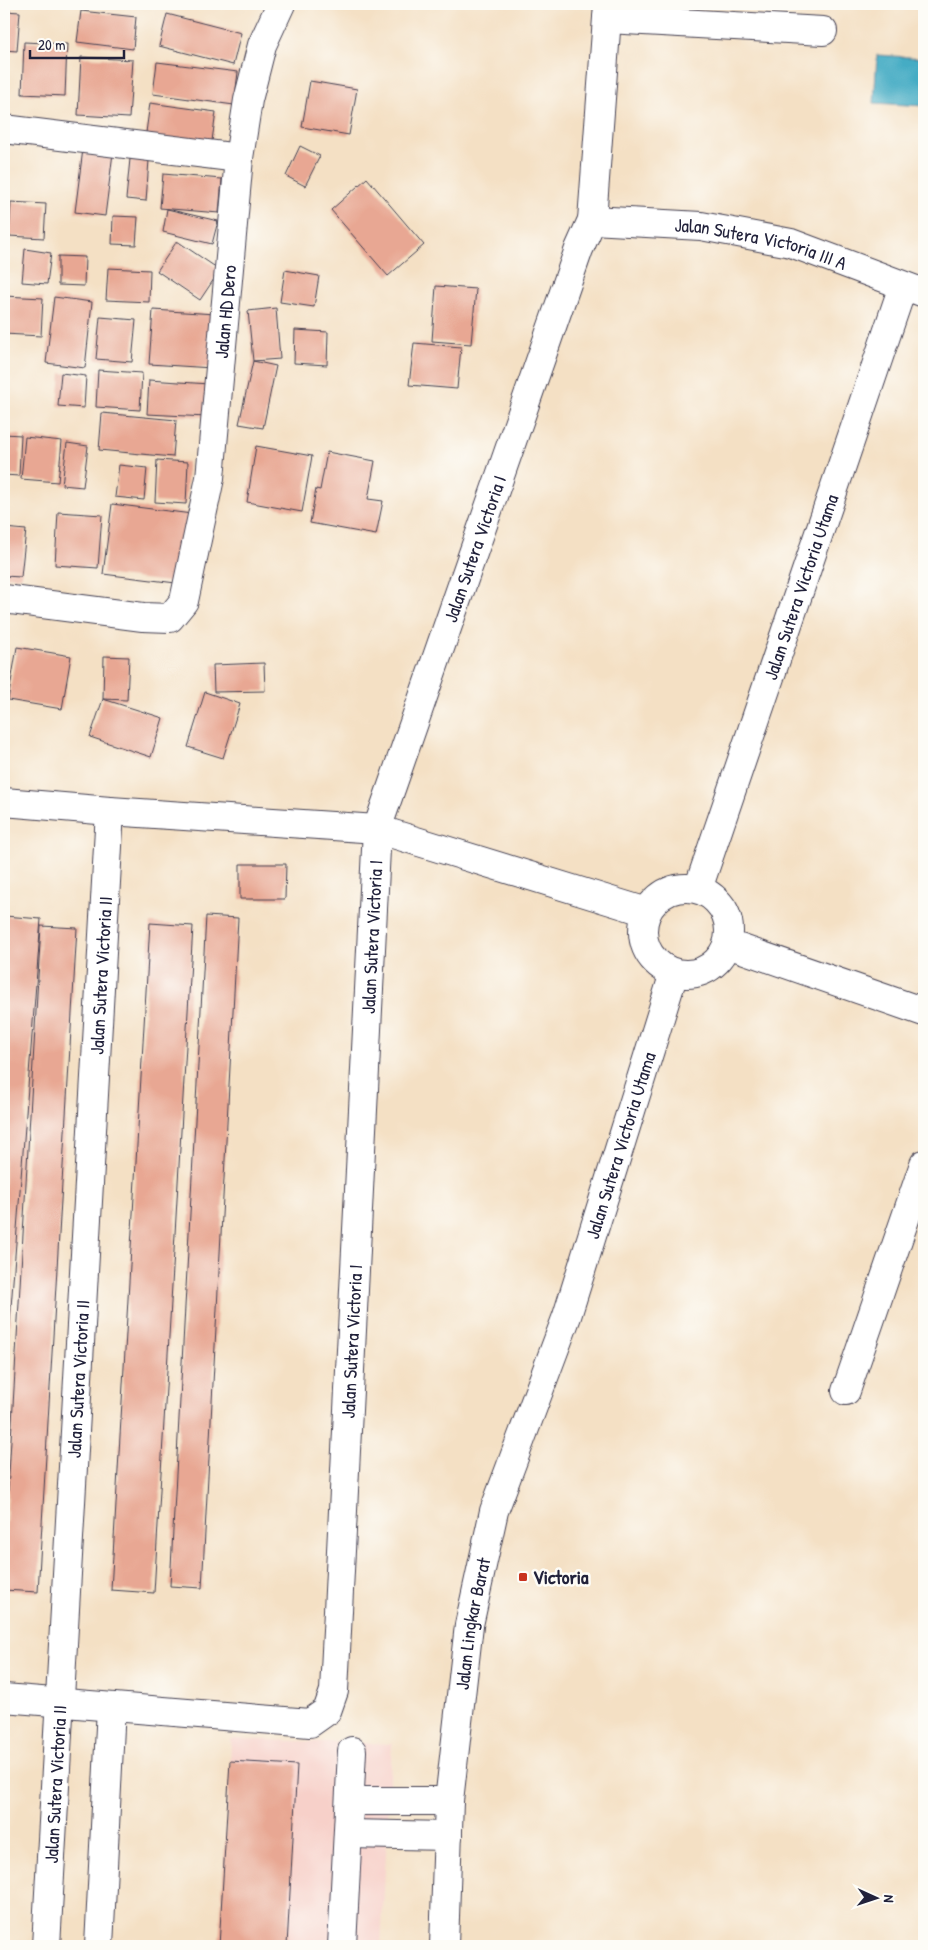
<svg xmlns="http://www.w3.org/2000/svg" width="928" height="1950" font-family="'Patrick Hand',sans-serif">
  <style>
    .built { fill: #f7d0c9 }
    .water { fill: #45acc4; stroke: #346780 }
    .building { fill: #e8a793 }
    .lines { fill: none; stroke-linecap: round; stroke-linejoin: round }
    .minor-casing { stroke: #423e50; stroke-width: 30 }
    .minor { stroke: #fff; stroke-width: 28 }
    .poi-dot { fill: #c8321e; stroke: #fdfcf7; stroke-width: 2 }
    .labels { text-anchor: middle; stroke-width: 5; stroke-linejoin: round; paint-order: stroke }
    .street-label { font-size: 19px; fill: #22223b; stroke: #fdfcf7 }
    .poi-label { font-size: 19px; font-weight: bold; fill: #22223b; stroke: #fdfcf7; text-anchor: start }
  </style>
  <rect width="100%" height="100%" fill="#fdfcf7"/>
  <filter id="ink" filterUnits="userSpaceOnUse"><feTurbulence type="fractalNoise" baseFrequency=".02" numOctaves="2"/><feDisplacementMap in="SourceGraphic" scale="10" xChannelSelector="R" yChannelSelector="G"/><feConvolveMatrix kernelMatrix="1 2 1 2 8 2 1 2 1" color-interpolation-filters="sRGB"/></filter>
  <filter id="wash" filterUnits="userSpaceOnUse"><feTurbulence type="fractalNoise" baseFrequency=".0096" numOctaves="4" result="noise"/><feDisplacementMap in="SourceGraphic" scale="20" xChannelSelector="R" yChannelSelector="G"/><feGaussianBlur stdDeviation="1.12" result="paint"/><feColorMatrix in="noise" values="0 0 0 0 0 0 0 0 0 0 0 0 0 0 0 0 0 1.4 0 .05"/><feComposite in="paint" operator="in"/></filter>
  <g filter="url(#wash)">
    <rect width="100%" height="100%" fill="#f4e0c4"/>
    <path class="built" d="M231,1739L392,1744L381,1946H224Z"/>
    <path class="water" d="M877,55L924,58V106L874,103Z"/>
    <g id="blocks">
      <g class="building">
        <path d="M156,4H191L190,8L156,6Z"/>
        <path d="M4,11L20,12L17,51L4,50Z"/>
        <path d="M81,11L136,17L133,49L77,42Z"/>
        <path d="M167,14L241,33L233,65L159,46Z"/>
        <path d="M24,42L67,44L65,96L22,94Z"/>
        <path d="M81,57L133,60L129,118L78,115Z"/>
        <path d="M157,62L238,72L234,105L153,94Z"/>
        <path d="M310,81L357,89L349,135L302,127Z"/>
        <path d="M150,103L216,112L211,148L145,140Z"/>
        <path d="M300,146L320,156L305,186L286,176Z"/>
        <path d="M83,149L113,153L105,216L75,212Z"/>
        <path d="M130,159L149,160L146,201L126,199Z"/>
        <path d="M163,174L222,179L219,213L160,208Z"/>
        <path d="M367,178L424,245L388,276L331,210Z"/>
        <path d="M11,202L46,204L44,238L9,236Z"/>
        <path d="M167,209L218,221L212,244L163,232Z"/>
        <path d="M113,216L138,217L136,245L112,244Z"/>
        <path d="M177,241L220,270L200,300L157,271Z"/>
        <path d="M25,249L51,253L47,284L22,282Z"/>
        <path d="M58,256L85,257L84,286L58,285Z"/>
        <path d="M108,268L150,270L149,302L106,300Z"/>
        <path d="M285,270L319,276L314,307L280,302Z"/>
        <path d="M436,286L476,289L471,344L432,341Z"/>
        <path d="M4,296L43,298L41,336L4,334Z"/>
        <path d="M54,297L92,302L85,368L46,363Z"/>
        <path d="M276,308L280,359L253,361L248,311Z"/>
        <path d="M153,310L215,314L212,368L149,364Z"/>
        <path d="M100,317L136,320L132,362L96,359Z"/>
        <path d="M295,330L328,332L327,365L294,363Z"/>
        <path d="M414,343L461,347L457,389L409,385Z"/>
        <path d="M253,361L276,366L263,428L239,424Z"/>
        <path d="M98,370L142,373L140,410L96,407Z"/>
        <path d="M61,373L86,376L84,408L58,406Z"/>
        <path d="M149,380L209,384L207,417L147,414Z"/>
        <path d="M102,413L176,420L173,457L99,450Z"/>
        <path d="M4,434L21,435L19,476L4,475Z"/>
        <path d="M25,437L62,441L58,482L21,479Z"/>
        <path d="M67,443L88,446L83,487L62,485Z"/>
        <path d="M256,446L312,456L302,512L247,502Z"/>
        <path d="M327,452L375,461L368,499L383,501L376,535L310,523L316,489L320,490Z"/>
        <path d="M157,460L188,462L186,504L155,502Z"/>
        <path d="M119,465L147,468L144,500L115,497Z"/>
        <path d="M112,504L192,514L184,584L103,574Z"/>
        <path d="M58,512L102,515L98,568L55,565Z"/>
        <path d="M4,528L26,530L21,577L4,576Z"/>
        <path d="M17,647L71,656L62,709L8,700Z"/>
        <path d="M104,656L129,657L127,700L103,699Z"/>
        <path d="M264,663L265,691L214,692L213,665Z"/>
        <path d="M205,692L240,704L223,758L188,747Z"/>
        <path d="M103,699L163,718L151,757L90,737Z"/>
        <path d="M240,864H286L285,899H240Z"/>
        <path d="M5,916L41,919L5,1385H4Z"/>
        <path d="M206,916L238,918L202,1588L170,1586Z"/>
        <path d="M150,923L193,926L154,1593L111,1590Z"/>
        <path d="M41,926L77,928L38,1592L4,1590V1560Z"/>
        <path d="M230,1761L297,1765L287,1946H219Z"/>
      </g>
    </g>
  </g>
  <g filter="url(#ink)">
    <use href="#blocks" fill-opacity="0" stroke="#423e50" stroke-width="1"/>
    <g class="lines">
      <g class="minor-casing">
        <g id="minor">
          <path d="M607,19L823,31"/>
          <path d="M4,129L239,158"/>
          <path id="s1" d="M592,220L701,226L791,243L924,293"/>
          <path id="s2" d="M4,599L143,617L170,618L184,601L210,478L239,158L248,100L262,45L281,4"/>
          <path d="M4,802L110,811L377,829L647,912"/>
          <circle cx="686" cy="931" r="43"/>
          <path id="s3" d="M698,889L903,286"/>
          <path d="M728,944L924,1012"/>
          <path d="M846,1391L924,1164"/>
          <path id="s4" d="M4,1698L310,1723L327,1711L334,1691L377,829L579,249L592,220L608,4"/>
          <path d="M350,1801H449"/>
          <path d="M348,1834L448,1836"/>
          <path id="s5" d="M46,1946L110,811"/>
          <path d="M99,1946L111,1707"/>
          <path d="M342,1946L352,1751"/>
          <path id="s6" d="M444,1946L449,1801L469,1625L494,1511L567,1316L674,973"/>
        </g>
      </g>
      <use href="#minor" class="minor"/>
    </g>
  </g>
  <rect class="poi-dot" x="518" y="1572" width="10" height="10" rx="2.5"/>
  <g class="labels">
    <g class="street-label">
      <text dy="7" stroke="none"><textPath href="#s1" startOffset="171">Jalan Sutera Victoria III A</textPath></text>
      <text dy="7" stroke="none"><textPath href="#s2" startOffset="482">Jalan HD Dero</textPath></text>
      <text dy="7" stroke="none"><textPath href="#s4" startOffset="1509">Jalan Sutera Victoria I</textPath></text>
      <text dy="7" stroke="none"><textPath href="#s3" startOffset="319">Jalan Sutera Victoria Utama</textPath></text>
      <text dy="7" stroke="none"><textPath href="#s4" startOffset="1104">Jalan Sutera Victoria I</textPath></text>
      <text dy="7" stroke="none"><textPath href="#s5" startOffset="972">Jalan Sutera Victoria II</textPath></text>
      <text dy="7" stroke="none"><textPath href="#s6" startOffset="826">Jalan Sutera Victoria Utama</textPath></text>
      <text dy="7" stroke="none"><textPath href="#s4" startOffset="699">Jalan Sutera Victoria I</textPath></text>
      <text dy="7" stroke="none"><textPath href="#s5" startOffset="568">Jalan Sutera Victoria II</textPath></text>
      <text dy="7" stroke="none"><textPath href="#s6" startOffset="324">Jalan Lingkar Barat</textPath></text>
      <text dy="7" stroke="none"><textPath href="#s5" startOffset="162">Jalan Sutera Victoria II</textPath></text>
    </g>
    <g class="poi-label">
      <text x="533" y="1584">Victoria</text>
    </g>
  </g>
  <rect width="928" height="1950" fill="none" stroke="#fdfcf7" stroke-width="20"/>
  <g transform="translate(876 1898) rotate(93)" stroke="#fdfcf7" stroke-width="4" paint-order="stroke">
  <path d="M0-4L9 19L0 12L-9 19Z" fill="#22223b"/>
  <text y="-8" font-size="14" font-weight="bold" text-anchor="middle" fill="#22223b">N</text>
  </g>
  <path d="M30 50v8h94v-8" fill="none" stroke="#22223b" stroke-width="2.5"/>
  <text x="38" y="50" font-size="15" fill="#22223b" stroke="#fdfcf7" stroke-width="4" paint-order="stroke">20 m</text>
</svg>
